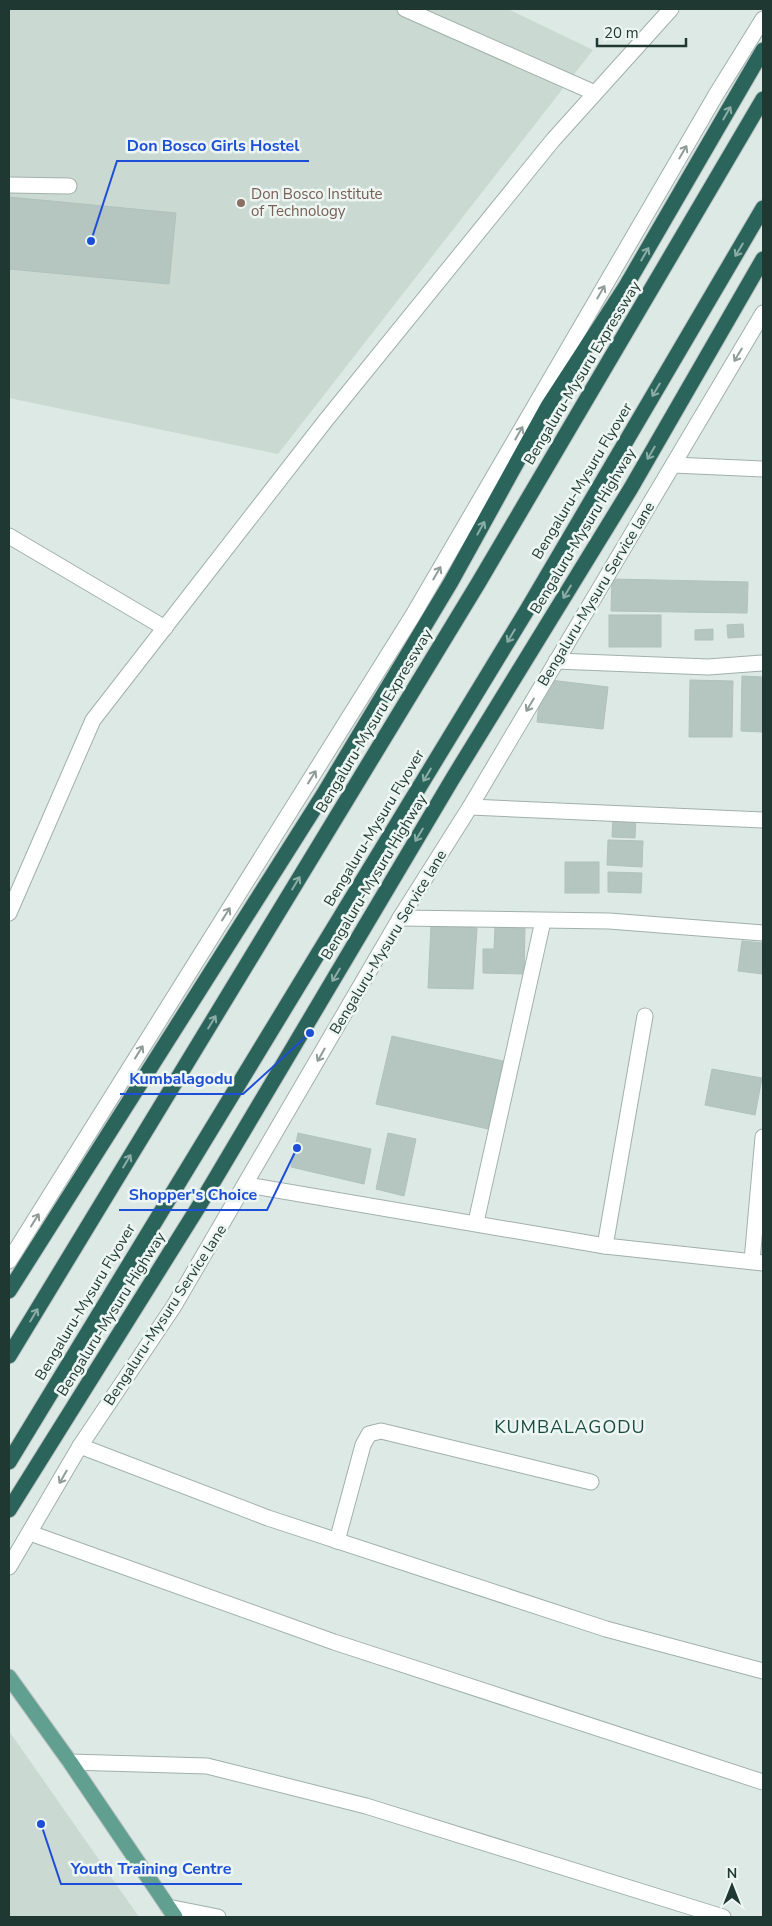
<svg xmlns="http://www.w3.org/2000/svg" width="772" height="1926" font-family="'Nunito Sans',sans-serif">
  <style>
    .built { fill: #cbd9d3 }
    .building { fill: #b5c6c0; stroke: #afc2bb }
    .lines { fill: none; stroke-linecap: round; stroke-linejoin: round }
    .minor-casing { stroke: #a0b0ab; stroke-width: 17 }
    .major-casing { stroke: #bcc3c2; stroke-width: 17 }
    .highway-casing { stroke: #bcc3c2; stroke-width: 17 }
    .minor { stroke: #fff; stroke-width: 15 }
    .major { stroke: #619f91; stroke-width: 15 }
    .highway { stroke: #2b645a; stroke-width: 15 }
    .oneway { stroke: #8cada6 }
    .oneway2 { stroke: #8f9c98 }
    .education-dot { fill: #8d6e63; stroke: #edf6f2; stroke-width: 2 }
    .labels { text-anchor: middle; stroke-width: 5; stroke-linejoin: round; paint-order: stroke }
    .education-label { font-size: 15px; fill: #785e54; stroke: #edf6f2; text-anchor: start }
    .street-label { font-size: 15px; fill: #1f3832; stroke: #edf6f2 }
    .quarter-label { font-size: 18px; letter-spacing: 1px; fill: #1b4a40; stroke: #edf6f2 }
    .leader { fill: none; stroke: #1d4ed8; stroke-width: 2 }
    .callout-dot { fill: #1d4ed8; stroke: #edf6f2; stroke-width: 2 }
    .callout-label { font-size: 16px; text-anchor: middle; font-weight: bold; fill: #1d4ed8; stroke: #edf6f2; stroke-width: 5; stroke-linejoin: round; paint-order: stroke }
  </style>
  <rect width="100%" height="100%" fill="#dde9e4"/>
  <g class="built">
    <path d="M9,9H508L593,50L278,454L9,398Z"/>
    <path d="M9,1731L139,1917H9Z"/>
  </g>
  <g class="building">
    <path d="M9,197L176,213L169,284L9,269Z"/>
    <path d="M612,579L748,582L747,613L611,611Z"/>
    <rect x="609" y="615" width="52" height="32"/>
    <path d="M743,624L744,637L728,638L727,625Z"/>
    <path d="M713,629V640H695V630Z"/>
    <path d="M742,676L763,677V732L741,731Z"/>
    <path d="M542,679L608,687L603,729L537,722Z"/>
    <path d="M690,680L733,681L732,737H689Z"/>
    <path d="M613,816L636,817L635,838L612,837Z"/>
    <path d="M608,840L643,841L642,867L607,865Z"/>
    <rect x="565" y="862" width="34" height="31"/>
    <path d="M608,872L642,873L641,893L608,892Z"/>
    <path d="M431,925L477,928L473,989L428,988Z"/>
    <path d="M495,927H525L524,974L483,973V949H494Z"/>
    <path d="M742,941L763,943V974L738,971Z"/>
    <path d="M392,1036L503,1061L488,1129L376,1104Z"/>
    <path d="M712,1069L762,1078L755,1115L705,1105Z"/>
    <path d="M298,1133L371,1149L364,1184L291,1167Z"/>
    <path d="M388,1133L416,1139L404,1196L376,1189Z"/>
  </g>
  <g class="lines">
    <g class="minor-casing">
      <g id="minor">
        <path d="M405,9L595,93"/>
        <path d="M9,185L69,186"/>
        <path d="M673,465L763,469"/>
        <path d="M9,536L165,628"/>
        <path d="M556,661L708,667L762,663"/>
        <path d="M470,807L763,820"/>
        <path d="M9,913L93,720L326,420L553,140L671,9"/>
        <path d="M400,918L609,921L763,933"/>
        <path d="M247,1185L605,1246L763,1263"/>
        <path d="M476,1222L543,921"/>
        <path d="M605,1246L645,1016"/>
        <path d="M9,1261L413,615L717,93L763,19"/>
        <path d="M752,1261L763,1137"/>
        <path d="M80,1446L268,1518L606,1629L763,1671"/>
        <path d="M30,1533L334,1642L763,1782"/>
        <path d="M337,1541L363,1445L369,1434L381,1431L591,1482"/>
        <path d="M9,1567L80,1446L174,1306L400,918L470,807L763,313"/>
        <path d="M70,1762L207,1766L366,1806L723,1917"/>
        <path d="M168,1907L218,1917"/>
      </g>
    </g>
    <g class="major-casing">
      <path id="major" d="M9,1677L70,1762L175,1917"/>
    </g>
    <g class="highway-casing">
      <g id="highway">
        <path d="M9,1291L323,795L451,582L548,406L626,286L763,50"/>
        <path d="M9,1356L479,582L763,99"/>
        <path d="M9,1462L527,610L763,208"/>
        <path d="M9,1510L199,1206L453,778L631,488L763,259"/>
      </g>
    </g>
    <use href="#minor" class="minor"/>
    <use href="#major" class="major"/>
    <use href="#highway" class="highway"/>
  </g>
  <defs><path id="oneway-shaft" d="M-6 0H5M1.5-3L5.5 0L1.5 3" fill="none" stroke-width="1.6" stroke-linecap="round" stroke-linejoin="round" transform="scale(1.25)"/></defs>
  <g class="oneway">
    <use href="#oneway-shaft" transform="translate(727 113) rotate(-60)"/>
    <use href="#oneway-shaft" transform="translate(739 250) rotate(121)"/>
    <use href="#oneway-shaft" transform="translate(645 254) rotate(-60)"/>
    <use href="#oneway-shaft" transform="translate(656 390) rotate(121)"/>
    <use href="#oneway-shaft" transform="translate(651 453) rotate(120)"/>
    <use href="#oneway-shaft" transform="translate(481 528) rotate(-61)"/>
    <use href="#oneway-shaft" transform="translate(567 592) rotate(121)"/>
    <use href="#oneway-shaft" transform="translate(511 636) rotate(121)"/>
    <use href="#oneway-shaft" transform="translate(427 775) rotate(121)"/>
    <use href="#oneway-shaft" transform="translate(419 835) rotate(121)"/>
    <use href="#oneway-shaft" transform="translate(296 883) rotate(-59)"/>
    <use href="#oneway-shaft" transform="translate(336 975) rotate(121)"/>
    <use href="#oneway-shaft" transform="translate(212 1022) rotate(-59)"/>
    <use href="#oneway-shaft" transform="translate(127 1161) rotate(-59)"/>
    <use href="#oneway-shaft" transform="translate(34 1315) rotate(-59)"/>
  </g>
  <g class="oneway2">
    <use href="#oneway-shaft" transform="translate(683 152) rotate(-60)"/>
    <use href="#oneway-shaft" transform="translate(601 292) rotate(-60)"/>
    <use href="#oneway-shaft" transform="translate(738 355) rotate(121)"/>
    <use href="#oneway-shaft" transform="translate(519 433) rotate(-60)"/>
    <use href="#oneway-shaft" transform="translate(437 573) rotate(-60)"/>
    <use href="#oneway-shaft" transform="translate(530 705) rotate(121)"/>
    <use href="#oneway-shaft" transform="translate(312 777) rotate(-58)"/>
    <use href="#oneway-shaft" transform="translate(226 914) rotate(-58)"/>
    <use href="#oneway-shaft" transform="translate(139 1052) rotate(-58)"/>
    <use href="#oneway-shaft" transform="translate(321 1055) rotate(120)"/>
    <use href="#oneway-shaft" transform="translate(35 1220) rotate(-58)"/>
    <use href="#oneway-shaft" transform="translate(63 1477) rotate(120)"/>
  </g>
  <circle class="education-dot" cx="241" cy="203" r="5"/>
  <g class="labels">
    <g class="education-label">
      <text x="251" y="199">Don Bosco Institute<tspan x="251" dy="17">of Technology</tspan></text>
    </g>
    <g class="street-label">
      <text transform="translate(582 373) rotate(-59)" y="5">Bengaluru-Mysuru Expressway</text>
      <text transform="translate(582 481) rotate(-59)" y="5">Bengaluru-Mysuru Flyover</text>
      <text transform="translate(583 531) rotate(-59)" y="5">Bengaluru-Mysuru Highway</text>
      <text transform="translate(596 594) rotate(-59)" y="5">Bengaluru-Mysuru Service lane</text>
      <text transform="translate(374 721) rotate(-59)" y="5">Bengaluru-Mysuru Expressway</text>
      <text transform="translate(374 828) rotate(-59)" y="5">Bengaluru-Mysuru Flyover</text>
      <text transform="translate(374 877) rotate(-59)" y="5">Bengaluru-Mysuru Highway</text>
      <text transform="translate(388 942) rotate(-59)" y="5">Bengaluru-Mysuru Service lane</text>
      <text transform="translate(85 1302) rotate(-59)" y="5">Bengaluru-Mysuru Flyover</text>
      <text transform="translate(111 1314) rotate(-58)" y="5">Bengaluru-Mysuru Highway</text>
      <text transform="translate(165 1315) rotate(-57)" y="5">Bengaluru-Mysuru Service lane</text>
    </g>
    <g class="quarter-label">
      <text x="570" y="1433">KUMBALAGODU</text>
    </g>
  </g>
  <path class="leader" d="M91 241L117 161H309M310 1033L243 1094H120M297 1148L267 1210H119M41 1824L61 1884H242"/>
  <g class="callout-dot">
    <circle cx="91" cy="241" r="5"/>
    <circle cx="310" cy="1033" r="5"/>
    <circle cx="297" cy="1148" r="5"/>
    <circle cx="41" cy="1824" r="5"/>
  </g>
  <g class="callout-label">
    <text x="213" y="151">Don Bosco Girls Hostel</text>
    <text x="181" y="1084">Kumbalagodu</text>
    <text x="193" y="1200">Shopper's Choice</text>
    <text x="151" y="1874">Youth Training Centre</text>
  </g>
  <rect width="772" height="1926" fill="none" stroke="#1f3832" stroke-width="20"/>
  <g transform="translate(732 1886)" stroke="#edf6f2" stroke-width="4" paint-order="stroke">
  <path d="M0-4L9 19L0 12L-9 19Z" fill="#1f3832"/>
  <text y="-8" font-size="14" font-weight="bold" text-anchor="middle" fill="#1f3832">N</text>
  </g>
  <path d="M597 38v8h89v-8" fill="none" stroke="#1f3832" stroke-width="2.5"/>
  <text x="604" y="38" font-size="15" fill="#1f3832" stroke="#edf6f2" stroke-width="4" paint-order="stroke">20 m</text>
</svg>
